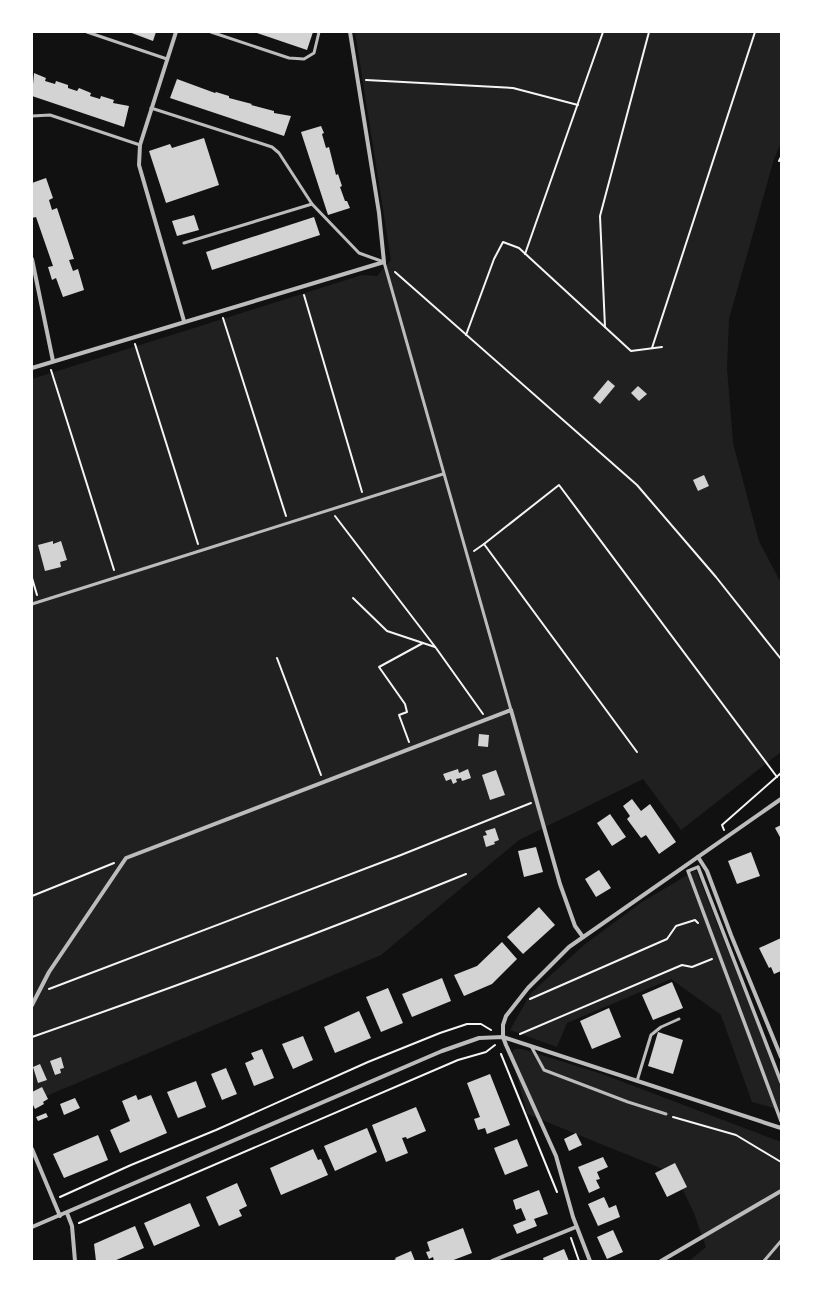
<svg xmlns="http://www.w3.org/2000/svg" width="813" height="1293" font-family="'Titillium Web',sans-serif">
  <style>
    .green { fill: #202020 }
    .building { fill: #d3d3d3 }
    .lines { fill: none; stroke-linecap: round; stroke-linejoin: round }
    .path { stroke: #f5f5f5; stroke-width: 2 }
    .service { stroke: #bcbcbc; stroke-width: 3 }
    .pedestrian { stroke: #bcbcbc; stroke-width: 3.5 }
    .minor { stroke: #bcbcbc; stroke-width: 4 }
  </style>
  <rect width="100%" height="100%" fill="#111"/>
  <g class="green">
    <path d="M355,32H781V143L774,159L729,319L727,368L733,443L759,541L781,583V752L681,830L643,779L519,840L381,955L32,1102V379L362,275L377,276L391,260Z"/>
    <path d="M696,870L781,1085V1110L752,1102L721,1015L671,979L567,1023L557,1047L510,1030L531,993L584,945L642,902Z"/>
    <path d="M515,1049H522L602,1074L781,1142V1261H689L706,1247L694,1213L675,1174L527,1114L511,1053Z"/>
  </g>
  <g class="building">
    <path d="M129,32H156L153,41Z"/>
    <path d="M254,32H313L307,50Z"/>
    <path d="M34,73L46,78L45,81L55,84L56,81L68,85V88L77,91L79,88L91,93L90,96L100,99L101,96L114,100L113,103L129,106L124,127L32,96Z"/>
    <path d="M177,79L215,93L216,92L229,96V98L252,104L251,105L274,111V113L291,116L284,136L170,98Z"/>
    <path d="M321,126L324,133L322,134L326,148L329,147L336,175L338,174L342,186L340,187L345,201H347L350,208L328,215L301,132Z"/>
    <path d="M204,138L219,185L166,203L149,151L170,144L172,148Z"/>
    <path d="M46,178L53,198L49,200L52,210L57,208L74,259L69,260L73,271L78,269L84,290L63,297L56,278L52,280L48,267L53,266L36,217L32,218V183Z"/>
    <path d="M194,215L199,230L177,236L172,221Z"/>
    <path d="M314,217L320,235L212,270L206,252Z"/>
    <path d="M608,380L615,386L600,404L593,398Z"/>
    <path d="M638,386L647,394L639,401L631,393Z"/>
    <path d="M704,475L709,486L698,491L693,480Z"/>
    <path d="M53,541V544L61,541L67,560L60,562L61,567L45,571L38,545Z"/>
    <path d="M479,734L489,735L488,747L478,746Z"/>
    <path d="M458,769L459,773L468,769L471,778L462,781L461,778L456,779L457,782L453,784L451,779L446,781L443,774Z"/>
    <path d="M496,770L505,795L490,800L482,775Z"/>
    <path d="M632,799L641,811L650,804L676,842L659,854L646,835L641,838L627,819L630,816L623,806Z"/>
    <path d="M610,814L626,837L612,846L597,823Z"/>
    <path d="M781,825V839L775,828Z"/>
    <path d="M495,828L499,840L494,842L495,844L486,847L483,836L487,835L485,831Z"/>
    <path d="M536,847L543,872L524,877L518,851Z"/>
    <path d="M751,852L760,876L737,884L728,861Z"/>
    <path d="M599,870L611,888L596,897L585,879Z"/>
    <path d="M539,907L555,925L523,954L507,937Z"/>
    <path d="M781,938V971L774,974L771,967L769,968L759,948Z"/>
    <path d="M502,942L517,959L492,984L464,996L454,975L477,966Z"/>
    <path d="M442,978L451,1001L412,1017L402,994Z"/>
    <path d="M672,982L683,1008L653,1020L642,995Z"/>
    <path d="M388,988L403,1023L381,1032L366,997Z"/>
    <path d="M609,1008L621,1037L592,1049L580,1021Z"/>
    <path d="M359,1011L371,1038L335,1053L324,1027Z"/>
    <path d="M658,1032L683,1040L673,1074L648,1066Z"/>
    <path d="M303,1036L313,1060L293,1069L282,1044Z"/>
    <path d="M262,1049L274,1078L254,1086L245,1063L254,1059L251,1053Z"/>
    <path d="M61,1057L64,1068L60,1069L61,1073L55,1075L50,1061Z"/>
    <path d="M40,1064L47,1080L38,1083L33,1067Z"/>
    <path d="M226,1068L237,1094L222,1100L211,1074Z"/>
    <path d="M490,1074L510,1125L487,1134L485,1128L478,1130L474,1119L480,1117L467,1083Z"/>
    <path d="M196,1081L206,1107L178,1118L167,1092Z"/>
    <path d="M42,1087L48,1099L43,1102L44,1104L35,1109L32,1103V1092Z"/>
    <path d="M136,1095L138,1100L151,1095L167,1133L120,1153L110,1130L130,1121L122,1101Z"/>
    <path d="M75,1098L80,1108L64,1115L60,1104Z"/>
    <path d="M416,1107L426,1131L407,1139L406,1137L402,1138L408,1153L386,1162L372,1125Z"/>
    <path d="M46,1113L48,1117L38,1121L36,1117Z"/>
    <path d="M367,1128L377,1152L335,1171L324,1146Z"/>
    <path d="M576,1133L582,1145L569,1151L564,1139Z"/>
    <path d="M98,1135L108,1160L64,1178L53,1154Z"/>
    <path d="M517,1139L528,1166L505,1175L494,1148Z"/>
    <path d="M313,1149L318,1160L321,1159L328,1175L281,1195L270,1168Z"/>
    <path d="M603,1157L608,1167L597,1172L600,1179L596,1180L600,1188L589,1193L578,1167Z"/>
    <path d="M675,1163L687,1187L667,1197L655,1173Z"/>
    <path d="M237,1183L247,1206L239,1210L242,1216L219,1226L206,1197Z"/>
    <path d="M539,1190L548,1214L534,1219L537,1226L517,1234L513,1225L526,1220L521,1208L516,1210L513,1200Z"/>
    <path d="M604,1197L609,1208L616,1205L620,1217L598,1226L588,1204Z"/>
    <path d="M190,1203L200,1226L154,1246L144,1223Z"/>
    <path d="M135,1226L144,1248L114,1261H96L94,1244Z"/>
    <path d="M463,1228L472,1253L451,1261H434L433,1257L429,1259L426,1252L430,1251L427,1242Z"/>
    <path d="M613,1230L623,1252L607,1259L597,1237Z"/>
    <path d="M564,1249L569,1261H544L543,1258Z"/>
    <path d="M411,1251L415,1261H392L396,1259L395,1258Z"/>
  </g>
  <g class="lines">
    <g class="path">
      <path d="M366,80L513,88L578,105"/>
      <path d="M779,161L781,157"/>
      <path d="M525,254L603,32"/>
      <path d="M395,272L637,485L716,577L781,659"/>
      <path d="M304,295L362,492"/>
      <path d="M223,318L286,516"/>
      <path d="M605,327L600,216L649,32"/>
      <path d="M466,335L494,259L503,242L519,248L631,351L662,347"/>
      <path d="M135,344L198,544"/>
      <path d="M652,348L755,32"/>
      <path d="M51,370L114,570"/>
      <path d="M335,516L436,648L483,714"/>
      <path d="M484,544L559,485L777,777"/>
      <path d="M474,551L484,544L637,752"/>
      <path d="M32,578L37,595"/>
      <path d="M353,598L387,631L435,647"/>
      <path d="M277,658L321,775"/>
      <path d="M409,742L399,715L407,712L405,704L379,667L423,643"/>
      <path d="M724,830L722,825L781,773"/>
      <path d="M32,896L114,863"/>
      <path d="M49,989L401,855L531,803"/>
      <path d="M530,999L667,939L676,926L695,920L698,923"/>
      <path d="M520,1034L682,965L692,967L712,959"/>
      <path d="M32,1037C178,986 323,932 466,874"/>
      <path d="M501,1054L557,1192"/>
      <path d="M673,1117L736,1135L781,1162"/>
      <path d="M60,1197L131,1165L216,1130L368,1062L440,1033L467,1024H481L491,1030"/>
      <path d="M79,1223L458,1060L486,1052L495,1045"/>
      <path d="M571,1238L579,1261"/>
    </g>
    <g class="service">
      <path d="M87,32L167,59"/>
      <path d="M211,32L289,58L304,59L314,53L319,32"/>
      <path d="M151,108L272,147L279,153L312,204L359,253L384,262L511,710"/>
      <path d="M32,116L50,115L140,145"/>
      <path d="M184,243L312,204"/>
      <path d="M32,604L443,474"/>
      <path d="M531,1046L544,1070L628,1102L666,1114"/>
      <path d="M637,1081L651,1035L661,1027L679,1019"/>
      <path d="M764,1261L781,1241"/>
    </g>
    <path class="pedestrian" d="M781,1082L698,867L688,871L781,1121"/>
    <g class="minor">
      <path d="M176,32L140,145L139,165L184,321"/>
      <path d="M32,259L53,361"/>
      <path d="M32,368L384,262L379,213L350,32"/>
      <path d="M698,857L707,871L731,935L781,1057"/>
      <path d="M32,1005L49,972L126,858L511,710L560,884L575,926L583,937"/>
      <path d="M32,1149L60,1216"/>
      <path d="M67,1213L72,1226L75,1261"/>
      <path d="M32,1227L442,1051L479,1038L503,1037L781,1128"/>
      <path d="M492,1261L576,1227"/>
      <path d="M590,1261L573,1217L556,1156L506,1045L503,1037V1025L506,1016L528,988L569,947L781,799"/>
      <path d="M661,1261L781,1191"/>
    </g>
  </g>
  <rect width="813" height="1293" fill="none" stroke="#ffffff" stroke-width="66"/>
</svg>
